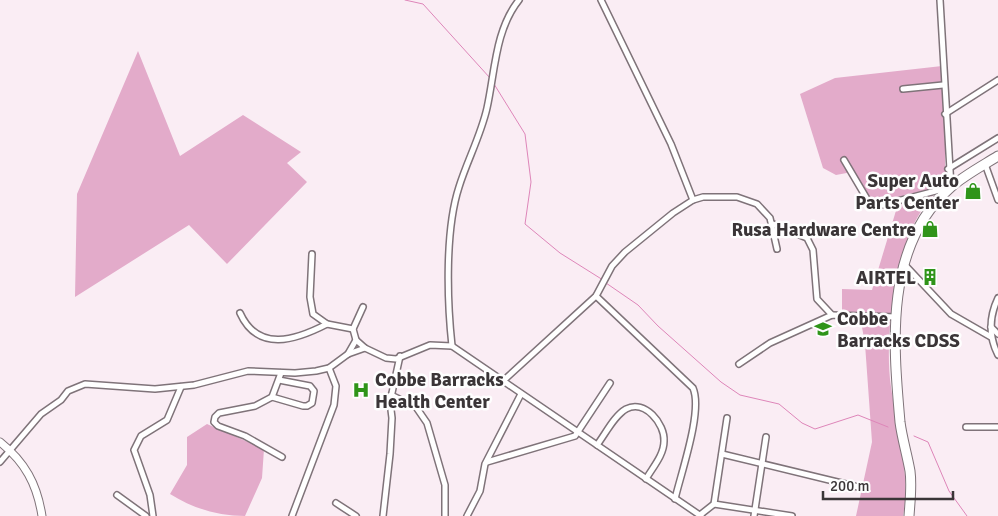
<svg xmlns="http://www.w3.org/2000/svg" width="998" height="516" font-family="Signika,sans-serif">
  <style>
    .green { fill: #e3abca }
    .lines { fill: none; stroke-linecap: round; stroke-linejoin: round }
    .stream { stroke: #de86b9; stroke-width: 1 }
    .street-casing { stroke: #7f7379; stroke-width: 8 }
    .secondary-casing { stroke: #7f7379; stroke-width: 9 }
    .highway-casing { stroke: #7f7379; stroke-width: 11 }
    .street { stroke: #fff; stroke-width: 5 }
    .secondary { stroke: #fff; stroke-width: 7 }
    .highway { stroke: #fff; stroke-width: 9 }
    .labels { text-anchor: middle; stroke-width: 5; stroke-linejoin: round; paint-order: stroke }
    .poi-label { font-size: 19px; font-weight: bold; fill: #3a3537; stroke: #fefefe; text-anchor: end }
  </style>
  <rect width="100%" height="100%" fill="#faedf4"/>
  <g class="green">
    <path d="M138,51L180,156L243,115L301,152L287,163L307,182L227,264L189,225L75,297L77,194Z"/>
    <path d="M942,66L945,114V182L951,187C937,187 927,202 920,213C894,254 884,339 891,387C897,430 911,473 903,516H856L872,442L865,344L860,316H842V289L872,290L898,204H870L852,172L836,175L823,168L800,94L835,78Z"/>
    <path d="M207,424L264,449L262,478L245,516C218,516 192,508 170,494L187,465V437Z"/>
  </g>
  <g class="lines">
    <g class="stream">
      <path d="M405,0L423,4L490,78"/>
      <path d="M494,84L525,134L531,182L525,224L560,253L603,280"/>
      <path d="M606,283L638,305L658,326L721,382L740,395L779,404L802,423L815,429L858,415L888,427"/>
      <path d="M914,436L928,442L949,491L967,516"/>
    </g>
    <g class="street-casing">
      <g id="street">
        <path d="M601,0L671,144L693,200"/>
        <path d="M903,89L943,85"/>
        <path d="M945,114L998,80"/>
        <path d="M844,160L870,204L882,205L951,187L940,0"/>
        <path d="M985,164L998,200"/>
        <path d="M948,169L998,138"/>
        <path d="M773,224L807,238L813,250L817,299L832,315"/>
        <path d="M312,254L310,297L313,314L327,324L353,329"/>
        <path d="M904,264L951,314L991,337"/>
        <path d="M596,296L693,388C703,411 681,473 675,499"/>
        <path d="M998,298C989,317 988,335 998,355"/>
        <path d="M363,307L353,329L356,340L365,348L386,358L396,359L430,345L452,346L701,516"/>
        <path d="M240,313C258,353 296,340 327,324"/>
        <path d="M991,327L998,334"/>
        <path d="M452,346C447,300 445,230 459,187C467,161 481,135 487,108C495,72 495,30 519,0"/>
        <path d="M348,354L356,340"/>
        <path d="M739,364L770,343L832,315L897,317"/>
        <path d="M281,373L272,397L255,406L219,413L215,417L214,422L218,426L245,436L282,457"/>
        <path d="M503,381L596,296L612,266L625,252L673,213L693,200L703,197H737L757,204L770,218L777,249"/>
        <path d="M391,395L416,407L427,423L445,485V516"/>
        <path d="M272,397L303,406H307L312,403L314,391L310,386L279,380"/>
        <path d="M966,427H998"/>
        <path d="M597,445C606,433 614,416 626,409C645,399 665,424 664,441C664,455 653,467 646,479"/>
        <path d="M722,454L858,487"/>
        <path d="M0,462L41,414L61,400L68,391L85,384L155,389L194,385L248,371L295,373L316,371L329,368L348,354L365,348"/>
        <path d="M487,462L575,436L610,383"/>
        <path d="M117,495L146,516"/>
        <path d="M336,503L356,516"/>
        <path d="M714,504L792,516"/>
        <path d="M700,515L714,504L727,418"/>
        <path d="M153,516L150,495L134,450L141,436L167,420L181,387"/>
        <path d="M292,516L334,405L336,386L329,368"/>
        <path d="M383,516L390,454L392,418L390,402L400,356"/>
        <path d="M467,516L480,491L485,464L521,394"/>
        <path d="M754,516L766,437"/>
      </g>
    </g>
    <g class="secondary-casing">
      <path id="secondary" d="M0,442C25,462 37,484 42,516"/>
    </g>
    <g class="highway-casing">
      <path id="highway" d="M909,516C910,501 912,486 910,471C907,454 902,438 900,422C893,343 884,245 951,187C965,175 982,166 998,156"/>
    </g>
    <use href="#street" class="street"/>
    <use href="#secondary" class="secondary"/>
    <use href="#highway" class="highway"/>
  </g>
  <defs>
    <g id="shop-bare" transform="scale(1.35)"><path d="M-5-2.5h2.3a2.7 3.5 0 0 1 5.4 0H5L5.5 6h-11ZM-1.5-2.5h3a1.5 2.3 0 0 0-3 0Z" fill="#2f9419" stroke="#fefefe" stroke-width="2.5" paint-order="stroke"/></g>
    <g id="building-bare" transform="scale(1.35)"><path d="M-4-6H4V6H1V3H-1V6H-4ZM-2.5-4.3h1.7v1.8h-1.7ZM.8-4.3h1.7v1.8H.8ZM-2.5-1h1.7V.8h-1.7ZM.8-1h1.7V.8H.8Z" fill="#2f9419" stroke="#fefefe" stroke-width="2.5" paint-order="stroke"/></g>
    <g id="school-bare" transform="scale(1.35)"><path d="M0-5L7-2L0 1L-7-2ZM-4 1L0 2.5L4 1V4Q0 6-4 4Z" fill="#2f9419" stroke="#fefefe" stroke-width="2.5" paint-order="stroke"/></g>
    <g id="hospital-bare" transform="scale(1.35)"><path d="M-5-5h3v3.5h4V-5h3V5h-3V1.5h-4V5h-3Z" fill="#2f9419" stroke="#fefefe" stroke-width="2.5" paint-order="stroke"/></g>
  </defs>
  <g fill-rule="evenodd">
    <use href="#shop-bare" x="973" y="191"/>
    <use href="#shop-bare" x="930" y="229"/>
    <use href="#building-bare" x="930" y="277"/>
    <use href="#school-bare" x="823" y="329"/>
    <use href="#hospital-bare" x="361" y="390"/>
  </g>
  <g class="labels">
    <g class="poi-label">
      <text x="959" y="187">Super Auto<tspan x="959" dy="22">Parts Center</tspan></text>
      <text x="916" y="236">Rusa Hardware Centre</text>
      <text x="916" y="284">AIRTEL</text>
      <text x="837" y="325" text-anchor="start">Cobbe<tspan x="837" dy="22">Barracks CDSS</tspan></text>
      <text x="375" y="386" text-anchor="start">Cobbe Barracks<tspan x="375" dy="22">Health Center</tspan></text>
    </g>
  </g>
  <path d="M823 491v8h130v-8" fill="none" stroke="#3a3537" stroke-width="2.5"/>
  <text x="830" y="491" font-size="15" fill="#3a3537" stroke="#fefefe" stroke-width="4" paint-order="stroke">200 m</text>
</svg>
